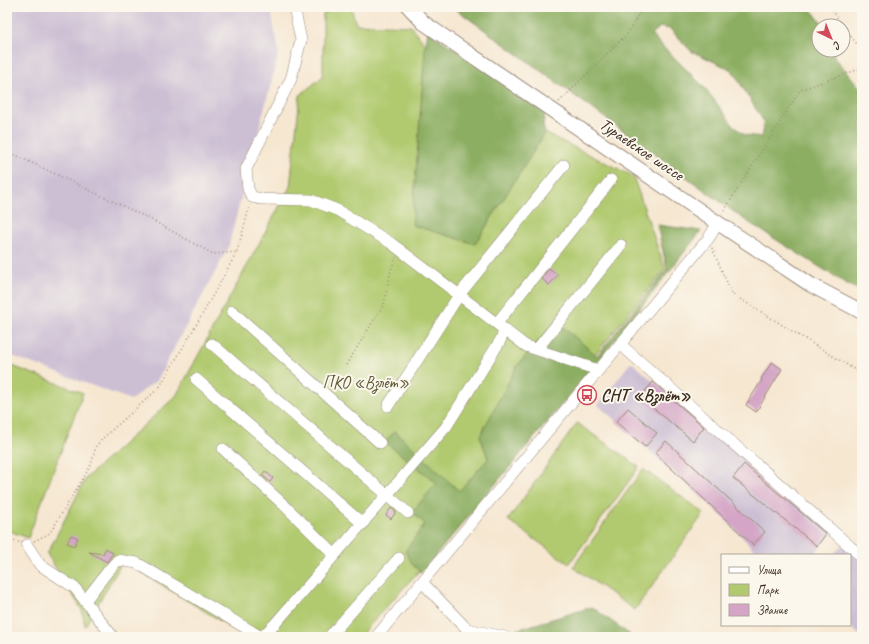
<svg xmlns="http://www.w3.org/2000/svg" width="869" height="644" font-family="Caveat,sans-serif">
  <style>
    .industrial { fill: #ccbfd4 }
    .green { fill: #b1ca6f; stroke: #767a46 }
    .forest { fill: #8cae62; stroke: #646c40; fill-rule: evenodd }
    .building { fill: #d4a5c6 }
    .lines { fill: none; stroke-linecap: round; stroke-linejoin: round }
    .minor-casing { stroke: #988878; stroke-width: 12 }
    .major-casing { stroke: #988878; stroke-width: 16 }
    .path { stroke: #988878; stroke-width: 1.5; stroke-dasharray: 1 3; stroke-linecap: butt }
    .minor { stroke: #fff; stroke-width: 11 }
    .major { stroke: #fff; stroke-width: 14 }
    .labels { text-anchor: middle; stroke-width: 4; stroke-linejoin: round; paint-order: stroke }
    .street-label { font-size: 17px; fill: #3b2a1e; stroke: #fbf7ec }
    .park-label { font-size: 17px; fill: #5e5a36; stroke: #fbf7ec }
    .poi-label { font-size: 17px; font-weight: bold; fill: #3b2a1e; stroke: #fbf7ec; text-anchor: start }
  </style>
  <rect width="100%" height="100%" fill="#fbf7ec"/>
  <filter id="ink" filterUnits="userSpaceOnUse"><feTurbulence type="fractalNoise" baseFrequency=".025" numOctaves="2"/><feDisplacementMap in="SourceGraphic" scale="8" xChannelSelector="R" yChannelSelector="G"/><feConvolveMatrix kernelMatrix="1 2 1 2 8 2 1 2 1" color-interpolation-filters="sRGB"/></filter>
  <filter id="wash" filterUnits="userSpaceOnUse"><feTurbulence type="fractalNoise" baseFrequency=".012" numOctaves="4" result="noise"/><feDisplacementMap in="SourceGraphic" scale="16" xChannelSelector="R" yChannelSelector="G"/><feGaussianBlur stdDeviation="0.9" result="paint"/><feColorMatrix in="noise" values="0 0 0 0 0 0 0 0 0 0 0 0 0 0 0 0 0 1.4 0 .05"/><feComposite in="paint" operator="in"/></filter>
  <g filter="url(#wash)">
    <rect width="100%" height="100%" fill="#f6e7d1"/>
    <g class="industrial">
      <path d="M7,7H270L279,52L228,248L157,380L131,400L7,354Z"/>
      <path d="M631,362L832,532L814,555H759L720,514L598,405Z"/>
      <path d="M849,537L862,547V637L848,625H850V555H833Z"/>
    </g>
    <g class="green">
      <path d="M336,7H351L356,24L411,26L427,47L475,244L545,133L633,176L665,269L418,572L359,637H247L123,561L85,626L82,610L47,554L86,478L176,396L290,187L300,95L323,76V14Z"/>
      <path d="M7,364L83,393L28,538L7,530Z"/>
      <path d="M577,423L639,467L569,564L508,520Z"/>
      <path d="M643,469L704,513L635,610L573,567Z"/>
    </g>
    <g class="forest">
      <path d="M453,7H809L824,26H819V50H832L835,58L862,90V292L842,281L748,222ZM660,27L670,29L691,51L732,70L764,122L761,137L745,135L733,125L705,88L651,35Z"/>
      <path d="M428,31L545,111L543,126L545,133L475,244L412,225L425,49Z"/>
      <path d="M657,225L701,231L600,359L421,573L413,565L405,551L425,524L412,512L437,483L385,442L395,431L459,491L488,459L480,436L517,366L556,321L597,356L667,269Z"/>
      <path d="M592,607L633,637H493Z"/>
    </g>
    <g id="blocks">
      <g class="building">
        <path d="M549,268L558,275L549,285L541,278Z"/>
        <path d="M772,362L782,369L756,412L746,405L762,380L761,379Z"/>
        <path d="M653,382L704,427L693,441L640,397Z"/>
        <path d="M628,408L657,433L645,447L616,422Z"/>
        <path d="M666,441L765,532L753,545L655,453Z"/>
        <path d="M744,464L826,534L817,546L733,478Z"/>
        <path d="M265,471L273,478L270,482L262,475Z"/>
        <path d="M391,508L396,512L391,519L386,515Z"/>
        <path d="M71,535L78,538L74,546L67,543Z"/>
        <path d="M106,548L113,553L107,562L89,552L103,554Z"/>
      </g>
    </g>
  </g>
  <g filter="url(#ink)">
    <use href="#blocks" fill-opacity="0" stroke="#988878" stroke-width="1"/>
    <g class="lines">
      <g class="minor-casing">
        <g id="minor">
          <path d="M294,7L301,40L291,79L246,169L248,189L252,197L262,199L311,200L337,210L391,243L526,346L598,370"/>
          <path d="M232,311L380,443"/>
          <path d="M497,323L611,180"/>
          <path d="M212,344L408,513"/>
          <path d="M620,344L862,557"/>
          <path d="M537,349L621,245"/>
          <path d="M196,379L363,524"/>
          <path d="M388,406L459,295L564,165"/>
          <path d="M223,449L284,505L335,555"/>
          <path d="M27,545L40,565L75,588L113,637"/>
          <path d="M422,582L467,629L505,637"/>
          <path d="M85,601L108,571L118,560L137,563L261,637"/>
          <path d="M262,637L274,625L446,427L500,341L505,329"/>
          <path d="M329,637L399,558"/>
          <path d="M376,637L708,239L718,223"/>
        </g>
      </g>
      <g class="major-casing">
        <path id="major" d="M409,7L424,23L718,223L811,285L862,312"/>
      </g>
      <g class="path">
        <path d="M830,7L844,28L862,50"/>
        <path d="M559,102L628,33L643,7"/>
        <path d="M7,151L148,218L213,254L237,252"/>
        <path d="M722,214L800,90L862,68"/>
        <path d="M712,248L732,294L862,374"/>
        <path d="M346,365L384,304L391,270L396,257"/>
        <path d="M7,537L19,542"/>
        <path d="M34,541L50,533L91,465L96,446L103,438L159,388L202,315L237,252L250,205"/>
      </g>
      <use href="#minor" class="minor"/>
      <use href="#major" class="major"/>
    </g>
  </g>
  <defs>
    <g id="bus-ring" transform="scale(1)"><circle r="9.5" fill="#fbf7ec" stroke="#d1495b" stroke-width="1.5"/><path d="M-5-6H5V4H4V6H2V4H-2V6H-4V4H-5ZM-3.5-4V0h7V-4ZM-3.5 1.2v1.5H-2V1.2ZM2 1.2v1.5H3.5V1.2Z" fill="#d1495b"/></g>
  </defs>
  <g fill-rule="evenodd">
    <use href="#bus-ring" x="587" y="395"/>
  </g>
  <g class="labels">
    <g class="street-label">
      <text transform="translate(642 149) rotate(34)" y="6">Тураевское шоссе</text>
    </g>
    <g class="park-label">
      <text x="366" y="388">ПКО «Взлёт»</text>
    </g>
    <g class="poi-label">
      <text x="601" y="401">СНТ «Взлёт»</text>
    </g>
  </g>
  <rect width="869" height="644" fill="none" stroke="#fbf7ec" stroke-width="24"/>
  <rect x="721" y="554" width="130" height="72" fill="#fbf7ec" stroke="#aea59a"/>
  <rect x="729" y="567" width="20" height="6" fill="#ffffff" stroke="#aea59a"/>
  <text x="757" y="574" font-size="12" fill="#3b2a1e">Улица</text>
  <rect x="729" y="584" width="20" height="12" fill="#b1ca6f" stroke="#aea59a"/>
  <text x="757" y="594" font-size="12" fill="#3b2a1e">Парк</text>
  <rect x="729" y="604" width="20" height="12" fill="#d4a5c6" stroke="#aea59a"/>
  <text x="757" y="614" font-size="12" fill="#3b2a1e">Здание</text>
  <g transform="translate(831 38) rotate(137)"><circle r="19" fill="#fbf7ec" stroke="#aea59a"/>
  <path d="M0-3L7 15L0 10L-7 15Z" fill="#d1495b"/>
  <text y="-6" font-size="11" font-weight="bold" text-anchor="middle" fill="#3b2a1e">С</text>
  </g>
</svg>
